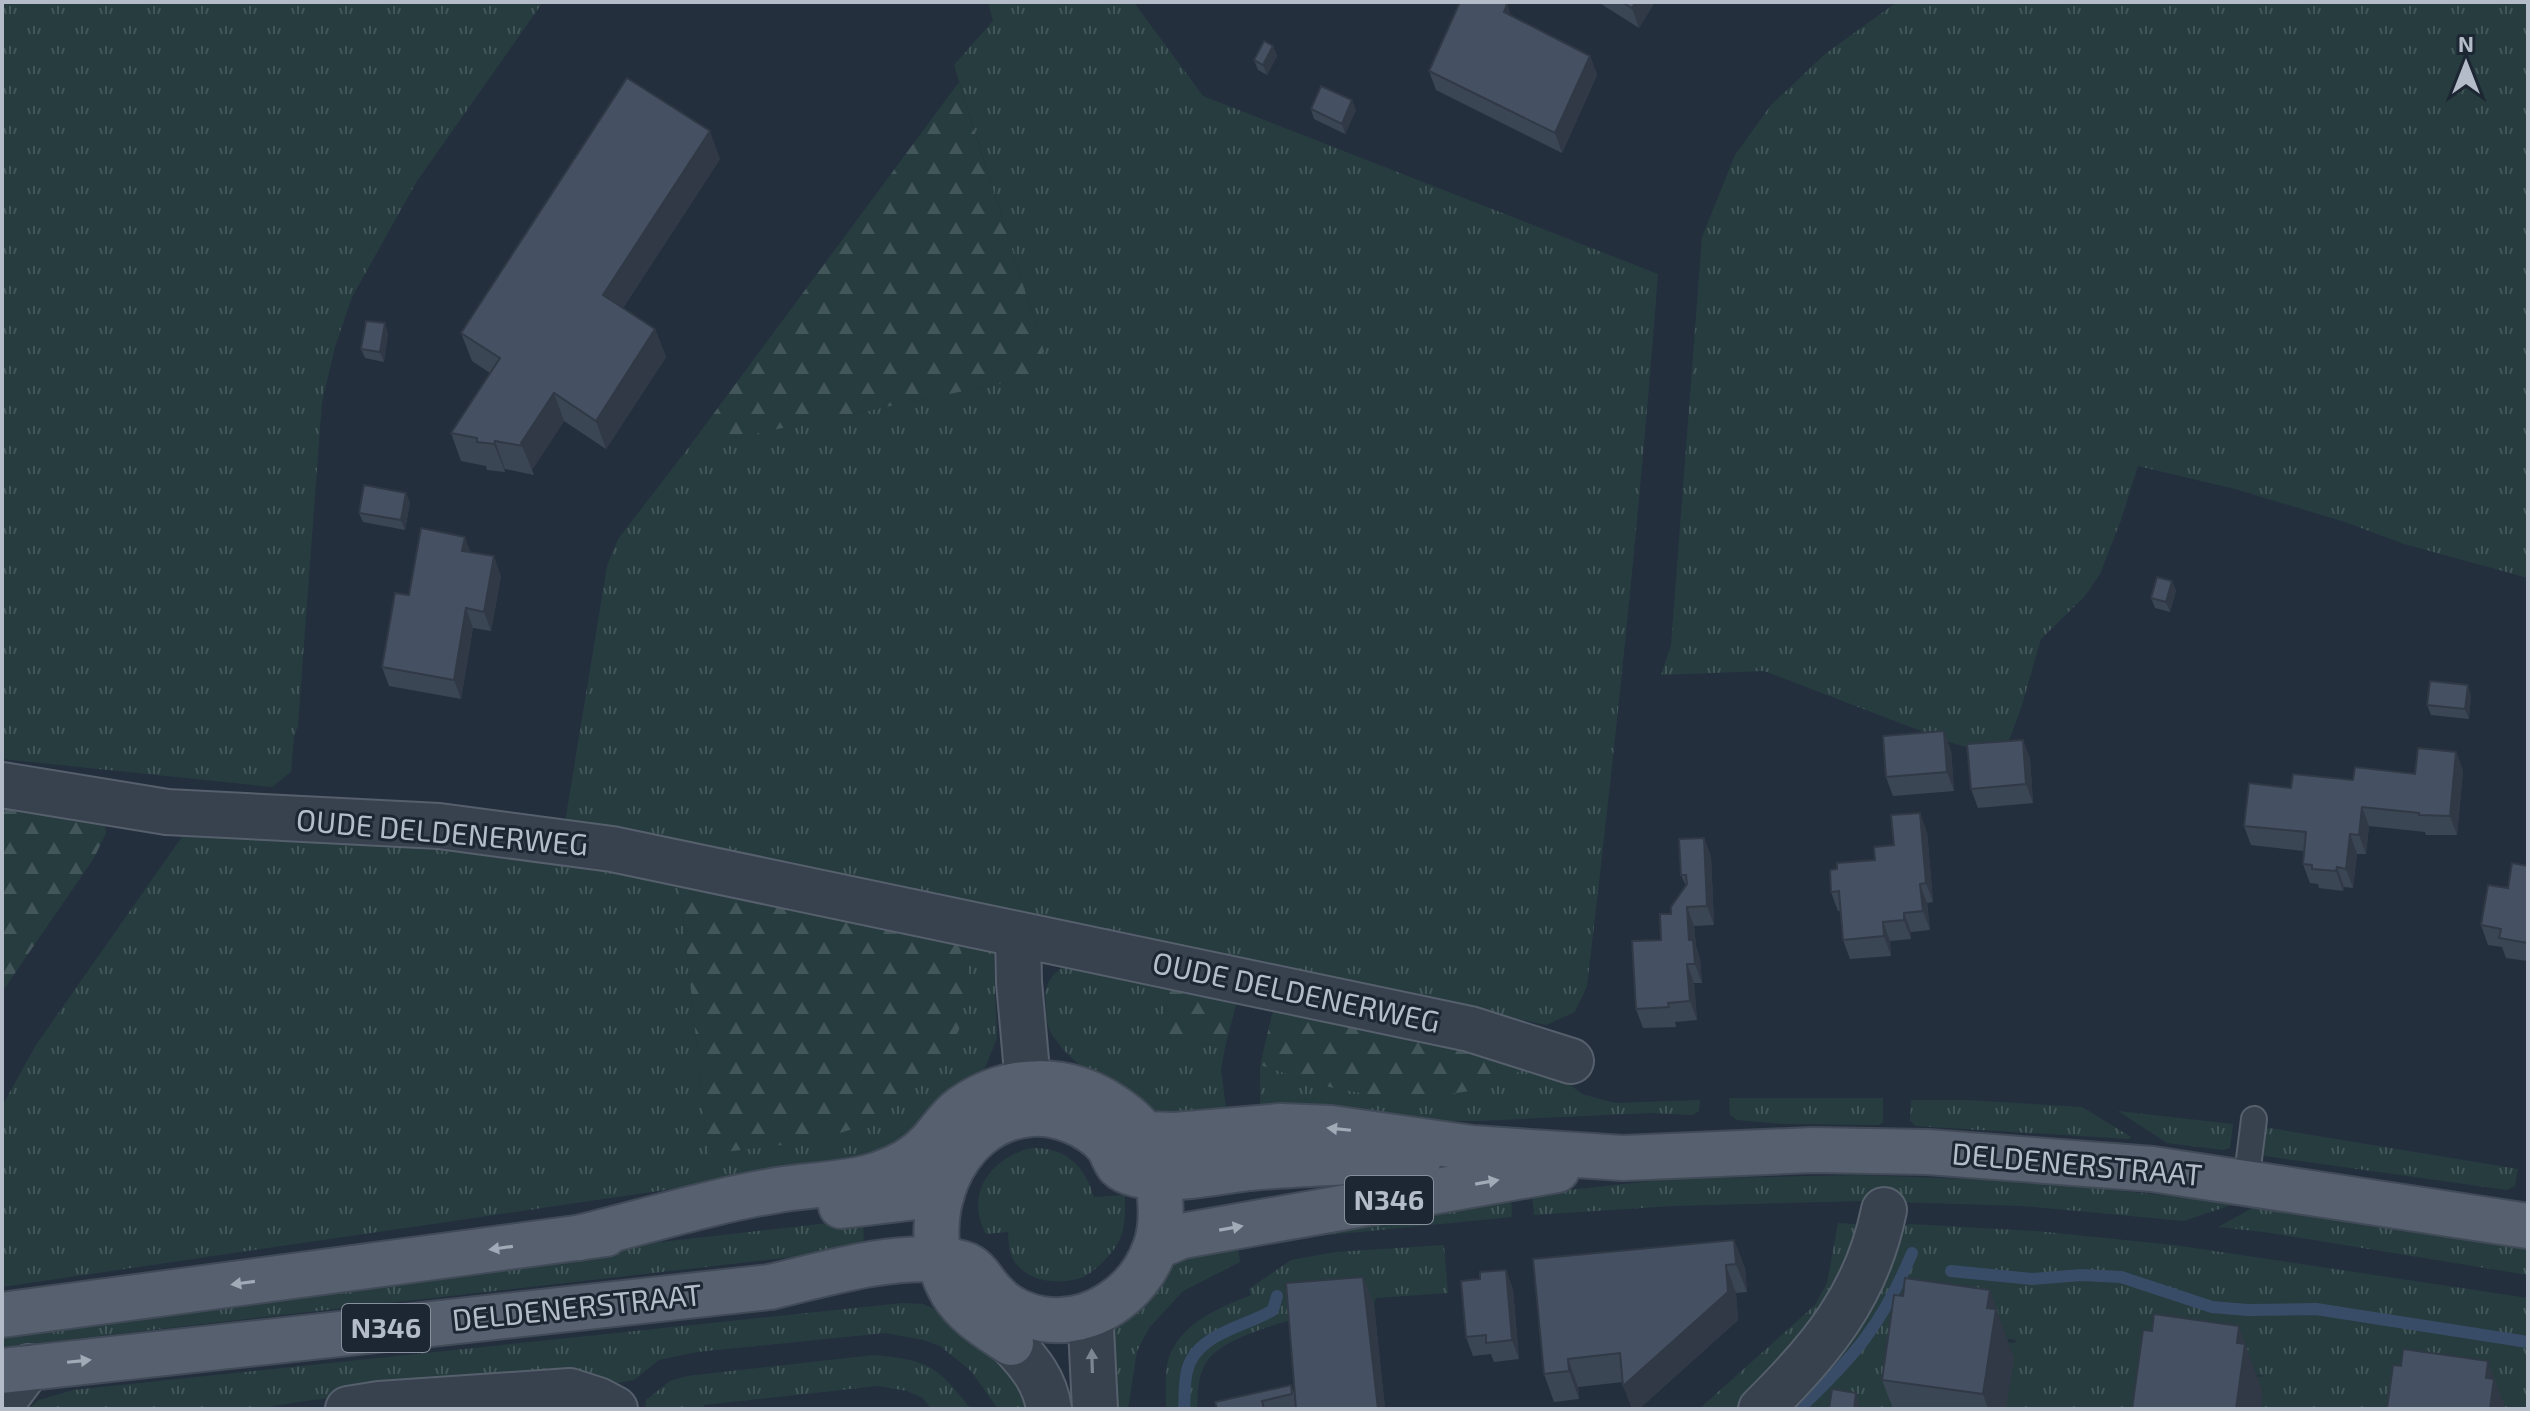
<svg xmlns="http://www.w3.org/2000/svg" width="2530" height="1411" font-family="'Exo 2',sans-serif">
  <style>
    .grass { fill: url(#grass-tufts) }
    .forest { fill: url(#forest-firs) }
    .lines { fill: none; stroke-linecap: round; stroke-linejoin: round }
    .stream { stroke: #394c67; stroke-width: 12 }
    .service-casing { stroke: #565f6c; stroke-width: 28 }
    .minor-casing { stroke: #565f6c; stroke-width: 48 }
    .primary-casing { stroke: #414a57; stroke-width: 48 }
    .service { stroke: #38414e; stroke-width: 24 }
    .minor { stroke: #38414e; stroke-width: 44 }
    .primary { stroke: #56606e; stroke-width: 44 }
    .wall { fill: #3b4654 }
    .shaded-wall { fill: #303945 }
    .building { fill: #455162; stroke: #303945; stroke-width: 2 }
    .oneway { fill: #a1aab7 }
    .oneway2 { fill: #7c8592 }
    .labels { text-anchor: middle; stroke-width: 6; stroke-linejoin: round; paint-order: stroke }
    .shield { fill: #1d2633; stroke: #878f9c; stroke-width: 2 }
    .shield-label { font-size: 28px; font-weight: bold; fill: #b4bcc9 }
    .street-label { font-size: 30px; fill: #b4bcc9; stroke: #1d2633 }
  </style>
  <defs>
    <pattern id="grass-tufts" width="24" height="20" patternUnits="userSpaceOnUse" patternTransform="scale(2)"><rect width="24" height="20" fill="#263c3f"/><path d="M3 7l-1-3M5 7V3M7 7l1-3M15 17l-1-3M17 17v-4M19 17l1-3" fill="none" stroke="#435659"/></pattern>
    <pattern id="forest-firs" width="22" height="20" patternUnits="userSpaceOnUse" patternTransform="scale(2)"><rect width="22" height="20" fill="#263c3f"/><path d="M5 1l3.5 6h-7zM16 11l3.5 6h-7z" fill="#435659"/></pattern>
  </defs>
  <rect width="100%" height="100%" fill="#242f3e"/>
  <g class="grass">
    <path d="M2,2H543L417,181L352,297L335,347L322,402L298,725L294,737L291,772L272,787L2,759Z"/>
    <path d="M988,2H1145L1135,4L1203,96L1658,274C1640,512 1615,749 1587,986L1575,1012L1546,1025L1124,932L565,822L607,566L618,539L689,447L1033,377L1044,351L954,65L993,21Z"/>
    <path d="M1897,2H2528V578L2404,544L2345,522L2235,489L2138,466L2121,520L2100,574L2085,596L2041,639L2021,708L2003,757L1955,744L1764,671L1661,675L1671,645L1702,237L1735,155L1771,105L1825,54Z"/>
    <path d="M186,831L270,834L534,859L680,886L708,1154L955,933L993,938L997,1038L985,1068L902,1143L863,1161L2,1287V1106L36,1045Z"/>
    <path d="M1065,966L1172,979L1159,1034L1225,1047L1221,1070L1227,1115C1211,1116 1178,1122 1164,1117C1131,1104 1061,1061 1048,1026C1046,1020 1047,1013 1046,1007C1044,986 1048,977 1065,966Z"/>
    <path d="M1537,1059L1582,1094L1615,1103L1700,1100L1699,1111L1693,1115L1651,1113L1478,1121H1389L1260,1110V1065L1329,1087Z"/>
    <path d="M1729,1098H1883V1122L1879,1125L1783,1124L1737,1120L1730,1115Z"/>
    <path d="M1911,1100H1966L2082,1107L2131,1137L2129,1139L1915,1126L1910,1120Z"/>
    <path d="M2118,1111L2233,1124L2230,1148L2223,1150L2167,1143Z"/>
    <path d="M2263,1127L2518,1169L2515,1186L2507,1190L2265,1156L2261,1148Z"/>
    <path d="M1031,1148C1066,1147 1085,1166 1094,1197L1125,1195C1125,1210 1126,1230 1118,1243C1111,1255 1095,1272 1083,1277C1059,1286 1024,1282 1012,1257C1008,1249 1009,1240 1008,1232L986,1234C964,1194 991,1158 1031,1148Z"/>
    <path d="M1858,1175L2023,1181L2220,1201L2230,1202L2231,1205L2184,1221L2023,1206L1861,1201L1672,1206L1534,1215L1532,1194L1670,1179Z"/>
    <path d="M1511,1197L1512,1217L1298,1238Z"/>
    <path d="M2256,1206L2528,1247V1275L2264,1232L2218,1227Z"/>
    <path d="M863,1219L864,1249L2,1347V1334L599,1249Z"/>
    <path d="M1838,1223L1869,1225L1862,1255L1750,1409H1699L1815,1305L1827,1283Z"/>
    <path d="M1910,1224L2036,1231L2174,1245L2528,1298V1409H2504L2466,1404L2420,1409H2260L2256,1377L2265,1376L2217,1369L2157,1409H2006L2014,1358L2007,1342L2015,1343L2016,1340L1968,1333L1902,1409H1859V1402L1834,1409H1775L1896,1227Z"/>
    <path d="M1237,1240L1240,1262L1183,1291L1149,1328L1137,1351L1128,1409H1106L1111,1324L1175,1257Z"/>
    <path d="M1444,1245L1448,1293L1376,1298L1374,1305C1335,1308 1229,1329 1207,1361C1197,1376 1198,1392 1197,1409H1166C1166,1395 1165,1379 1167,1365C1176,1324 1217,1309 1251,1295L1249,1289L1291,1260L1335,1252Z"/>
    <path d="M902,1303L923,1304L944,1313L1024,1383L1029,1409H998L971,1371L940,1346L923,1340L885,1333L697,1352L659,1360L634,1380L617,1383L565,1374L312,1400L256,1409H27L39,1400L73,1390Z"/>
    <path d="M874,1355C929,1360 937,1366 971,1409H931L923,1398L907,1391L878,1386L704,1405V1409H645L646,1400L670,1381L687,1376Z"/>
  </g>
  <g class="forest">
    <path d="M959,82L1044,351L1040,372L1033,377L689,447Z"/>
    <path d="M2,806L104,818L106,833L94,858L2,992Z"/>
    <path d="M680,886L955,933L968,973L959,1030L939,1068L872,1123L814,1141L708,1154Z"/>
    <path d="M1172,979L1239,994L1225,1047L1159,1034Z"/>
    <path d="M1274,1006L1537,1059L1496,1087L1430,1097L1387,1098L1329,1087L1260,1065Z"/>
  </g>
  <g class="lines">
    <g class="stream">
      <path d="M1951,1271L2032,1279L2082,1275L2121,1277L2212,1307L2247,1310L2316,1309L2528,1342"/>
      <path d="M1184,1409C1185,1396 1184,1383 1187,1371C1196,1333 1246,1327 1273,1310L1277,1296"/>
      <path d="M1799,1409C1855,1356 1882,1325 1912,1253"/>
    </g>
    <g class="service-casing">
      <path id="service" d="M2246,1183L2254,1119"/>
    </g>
    <g class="minor-casing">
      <g id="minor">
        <path d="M2,785L167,812L439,826L612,849L1470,1029L1571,1061"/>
        <path d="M1018,936L1019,982L1028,1083"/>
        <path d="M1094,1314L1091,1328L1095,1409"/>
        <path d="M1011,1343C1030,1363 1045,1381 1049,1409"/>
        <path d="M2,1403L29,1367"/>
        <path d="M348,1409L379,1404L570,1391L598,1400L615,1409"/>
        <path d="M1761,1409C1821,1350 1867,1295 1884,1210"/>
      </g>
    </g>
    <g class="primary-casing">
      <g id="primary">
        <path d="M1143,1134L1175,1135L1281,1126L1331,1128L1472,1148L1623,1158L1813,1150L1928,1152L2152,1169L2528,1226"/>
        <path d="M841,1206L942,1194"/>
        <path d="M1156,1247L1182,1236L1557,1170"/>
        <path d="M2,1315L606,1234"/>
        <path d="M1011,1343C989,1328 966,1315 952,1292C913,1225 950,1120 1031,1114C1058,1112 1090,1125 1107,1145C1112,1151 1114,1161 1119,1166C1127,1174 1144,1176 1154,1177C1177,1180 1224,1171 1250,1168C1306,1163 1363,1162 1419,1159"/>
        <path d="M2,1371L770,1287C826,1274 885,1255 943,1260C984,1264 974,1277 999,1299C1009,1309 1028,1317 1042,1319C1091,1327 1139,1294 1155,1248C1163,1227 1161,1198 1157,1176C1154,1161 1150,1144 1141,1131C1134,1121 1124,1114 1114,1107C1067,1075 1009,1075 962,1108C949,1117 941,1131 930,1143C917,1157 897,1168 879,1174C854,1184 806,1185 778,1190C711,1201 644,1222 578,1238"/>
      </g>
    </g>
    <use href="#service" class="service"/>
    <use href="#minor" class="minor"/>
    <use href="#primary" class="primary"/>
  </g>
  <g class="wall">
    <path d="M1598,2H1655L1639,28Z"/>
    <path d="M1511,16L1590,56L1597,75L1562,153L1436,90L1429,71Z"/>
    <path d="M1273,46L1277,56L1267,75L1258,70L1254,60Z"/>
    <path d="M1311,109L1356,110L1345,134L1314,119Z"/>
    <path d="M720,159L623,308L655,329L666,357L606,449L564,421L532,470L534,475L505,469V472L487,470L486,466L461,461L451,433L490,373L472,361L461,333Z"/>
    <path d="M388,333L384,362L365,358L361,349Z"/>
    <path d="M406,493L410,503L405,530L363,522L359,513Z"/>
    <path d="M471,552L501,576L491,631L473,628L461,699L389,686L382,667Z"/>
    <path d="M2172,581L2176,591L2170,612L2155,608L2151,598Z"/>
    <path d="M2471,695L2469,719L2431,715L2427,705Z"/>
    <path d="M2023,740L2030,759L2033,803L1978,808L1971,789Z"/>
    <path d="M1951,750L1954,791L1893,796L1886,777Z"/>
    <path d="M2456,752L2463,771L2457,835H2426L2425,832L2369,826L2366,854H2357L2353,888L2344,887L2343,891L2319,888L2318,884L2310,883L2303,864L2304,851L2251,845L2244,826L2291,788L2415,774Z"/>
    <path d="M1927,832L1933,902L1927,903L1930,930L1911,932V939L1890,941L1891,956L1850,959L1843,940L1841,911H1838L1831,892L1837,869L1875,860L1894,845Z"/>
    <path d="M1704,838L1711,857L1714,925L1694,926L1696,946L1700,959L1702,983H1694L1697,1020L1675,1022L1676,1027L1643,1028L1636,1009L1671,914L1686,886L1681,875Z"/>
    <path d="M2528,866V961L2506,958L2502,947L2488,945L2481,925L2508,888Z"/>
    <path d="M1734,1240L1745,1268L1747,1292L1736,1293L1738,1320L1639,1409H1632L1623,1382L1578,1387L1579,1399L1554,1402L1544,1374Z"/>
    <path d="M1506,1270L1513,1290L1519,1359L1494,1362L1491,1354L1473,1356L1466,1337L1480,1279Z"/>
    <path d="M1363,1277L1374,1305L1385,1409H1217L1291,1385L1295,1395Z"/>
    <path d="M2008,1339L2007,1341L2014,1358L2006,1409H1893L1882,1380Z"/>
  </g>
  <g class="shaded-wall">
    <path d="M1636,2H1655L1639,28L1632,8Z"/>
    <path d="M1507,4L1514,24L1504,12Z"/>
    <path d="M1273,46L1277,56L1267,75L1263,65Z"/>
    <path d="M1590,56L1597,75L1562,153L1555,133Z"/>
    <path d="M1352,100L1356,110L1345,134L1342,124Z"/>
    <path d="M710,131L720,159L613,323L603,295Z"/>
    <path d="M385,323L388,333L384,362L380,352Z"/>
    <path d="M655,329L666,357L606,449L596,421Z"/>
    <path d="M554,393L564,421L532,470L521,443Z"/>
    <path d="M495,441L505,469V472L494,444Z"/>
    <path d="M406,493L410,503L405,530L401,520Z"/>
    <path d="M465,537L472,556L462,551Z"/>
    <path d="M494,556L501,576L491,631L484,612Z"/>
    <path d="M2172,581L2176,591L2170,612L2166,602Z"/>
    <path d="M466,608L473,628L461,699L454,680Z"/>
    <path d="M2468,685L2471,695L2469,719L2465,709Z"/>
    <path d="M1944,731L1951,750L1954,791L1947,772Z"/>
    <path d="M2023,740L2030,759L2033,803L2026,784Z"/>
    <path d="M2456,752L2463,771L2457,835L2450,816Z"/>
    <path d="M2362,807L2369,826L2366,854L2359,835Z"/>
    <path d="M1920,813L1927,832L1933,902L1926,883Z"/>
    <path d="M2350,834L2357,854L2353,888L2346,869Z"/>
    <path d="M1704,838L1711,857L1714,925L1707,906Z"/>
    <path d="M2337,867L2344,887L2343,891L2336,871Z"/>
    <path d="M1920,884L1927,903L1930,930L1923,911Z"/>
    <path d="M1687,907L1694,926L1696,946L1700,959L1702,983L1695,964L1689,940Z"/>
    <path d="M1904,913L1911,932V939L1904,920Z"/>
    <path d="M1883,922L1890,941L1891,956L1884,936Z"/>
    <path d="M1687,964L1694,983L1697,1020L1690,1001Z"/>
    <path d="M1734,1240L1745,1268L1747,1292L1736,1264Z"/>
    <path d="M1726,1265L1736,1293L1738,1320L1639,1409H1632L1623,1386Z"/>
    <path d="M1506,1270L1513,1290L1519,1359L1512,1340Z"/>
    <path d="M1363,1277L1374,1305L1385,1409H1378Z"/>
    <path d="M1990,1290L2014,1358L2006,1409H1988L1983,1394L1987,1308Z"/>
    <path d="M2239,1326L2263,1393L2261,1409H2236L2237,1343Z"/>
    <path d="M1568,1359L1578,1387L1579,1399L1569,1371Z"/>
    <path d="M2488,1361L2506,1409H2490L2486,1378Z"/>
    <path d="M1856,1393L1859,1402V1409H1854Z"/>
  </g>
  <g class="building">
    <path d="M1460,2H1502L1507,4L1504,12L1590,56L1555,133L1429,71Z"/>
    <path d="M1622,2H1636L1632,8Z"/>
    <path d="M1264,41L1273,46L1263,65L1254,60Z"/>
    <path d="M627,78L710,131L603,295L655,329L596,421L554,393L521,443L523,446L495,441L494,444L477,442V438L451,433L500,358L461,333Z"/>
    <path d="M1321,86L1352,100L1342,124L1311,109Z"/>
    <path d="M366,321L385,323L380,352L361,349Z"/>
    <path d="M364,485L406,493L401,520L359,513Z"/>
    <path d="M421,528L465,537L462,551L494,556L484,612L466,608L454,680L382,667L395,593L409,595Z"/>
    <path d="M2157,577L2172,581L2166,602L2151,598Z"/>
    <path d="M2430,681L2468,685L2465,709L2427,705Z"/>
    <path d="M1944,731L1947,772L1886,777L1883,736Z"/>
    <path d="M2023,740L2026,784L1971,789L1967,744Z"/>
    <path d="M2418,748L2456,752L2450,816L2419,815V813L2362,807L2359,835L2350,834L2346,869L2337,867L2336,871L2312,869V865L2303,864L2306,832L2244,826L2249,783L2291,788L2293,774L2353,780L2355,767L2415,774Z"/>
    <path d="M1920,813L1926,883L1920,884L1923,911L1904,913V920L1883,922L1884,936L1843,940L1839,891L1831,892L1830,870L1837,869V863L1875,860L1874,847L1894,845L1891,815Z"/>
    <path d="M1704,838L1707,906L1687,907L1689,940H1693L1695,964H1687L1690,1001L1668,1003L1669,1007L1636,1009L1632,941L1661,940L1660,914H1671V907L1687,884L1686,875H1681L1679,839Z"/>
    <path d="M2512,863L2528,866V943L2499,938L2501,929L2481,925L2488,885L2508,888Z"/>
    <path d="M1734,1240L1736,1264L1726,1265L1728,1292L1623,1386L1620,1353L1568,1359L1569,1371L1544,1374L1533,1259Z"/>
    <path d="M1506,1270L1512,1340L1486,1343V1335L1466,1337L1461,1281L1480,1279V1272Z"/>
    <path d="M1363,1277L1378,1409H1296L1286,1283Z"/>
    <path d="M1905,1278L1990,1290L1987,1308L1996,1309L1983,1394L1882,1380L1894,1295L1903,1296Z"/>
    <path d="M2154,1314L2239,1326L2237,1343L2245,1344L2236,1409H2132L2143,1330L2152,1331Z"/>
    <path d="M2403,1349L2488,1361L2486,1378L2494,1379L2490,1409H2387L2393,1365L2401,1366Z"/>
    <path d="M1291,1385L1292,1394L1262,1401L1264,1409H1217L1215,1402Z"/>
    <path d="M1832,1389L1856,1393L1854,1409H1829Z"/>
  </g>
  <defs><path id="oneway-solid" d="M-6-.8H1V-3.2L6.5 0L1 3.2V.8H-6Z" transform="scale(2)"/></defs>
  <g class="oneway">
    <use href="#oneway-solid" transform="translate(1339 1129) rotate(-174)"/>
    <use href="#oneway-solid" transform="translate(1487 1182) rotate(-10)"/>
    <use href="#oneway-solid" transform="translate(1231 1228) rotate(-10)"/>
    <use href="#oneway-solid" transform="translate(501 1248) rotate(172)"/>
    <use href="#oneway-solid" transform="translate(243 1283) rotate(172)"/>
    <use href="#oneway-solid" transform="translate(79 1361) rotate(-6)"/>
  </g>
  <use class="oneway2" href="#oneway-solid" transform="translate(1092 1361) rotate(-92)"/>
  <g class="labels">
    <g class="shield">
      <rect x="1345" y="1176" width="88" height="48" rx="6"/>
      <rect x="342" y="1304" width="88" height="48" rx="6"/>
    </g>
    <g class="shield-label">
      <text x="1389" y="1210">N346</text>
      <text x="386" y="1338">N346</text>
    </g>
    <g class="street-label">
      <text transform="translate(442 833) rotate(5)" y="10">OUDE DELDENERWEG</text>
      <text transform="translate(1296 993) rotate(12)" y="10">OUDE DELDENERWEG</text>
      <text transform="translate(2077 1165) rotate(5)" y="10">DELDENERSTRAAT</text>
      <text transform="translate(577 1308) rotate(-6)" y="10">DELDENERSTRAAT</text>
    </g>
  </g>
  <rect width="2530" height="1411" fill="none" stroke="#b4bcc9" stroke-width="8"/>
  <g transform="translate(2466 64)" stroke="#1d2633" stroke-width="6" paint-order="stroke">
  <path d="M0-6L14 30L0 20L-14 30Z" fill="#b4bcc9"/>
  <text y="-12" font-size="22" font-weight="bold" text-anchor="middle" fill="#b4bcc9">N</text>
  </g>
</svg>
